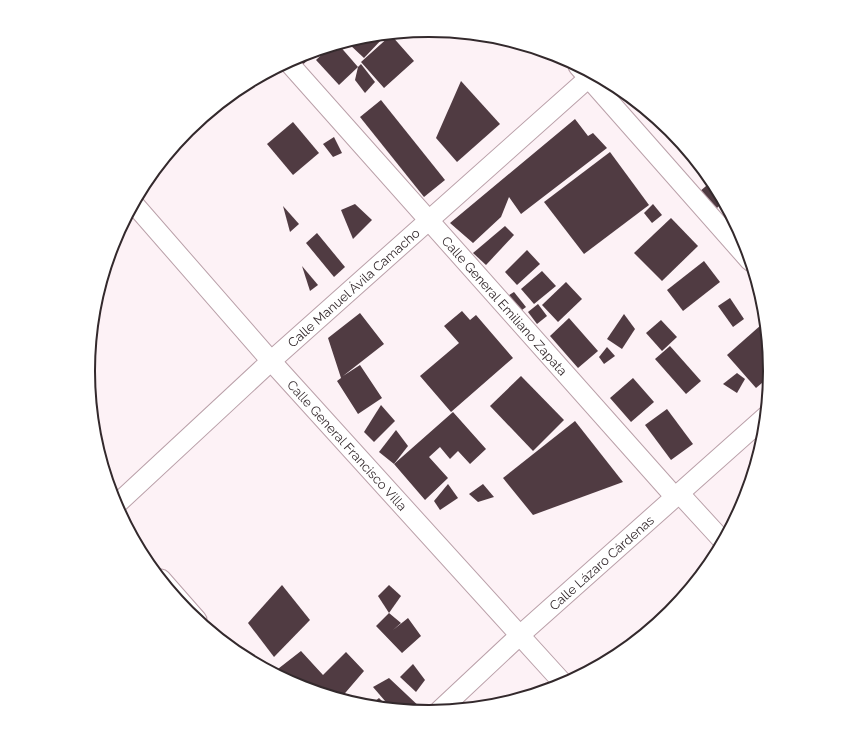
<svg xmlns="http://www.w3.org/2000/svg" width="858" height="742" font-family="Raleway,sans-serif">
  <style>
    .building { fill: #503b42 }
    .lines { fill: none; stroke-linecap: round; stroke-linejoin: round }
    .street-casing { stroke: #baa0a9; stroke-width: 21 }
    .street { stroke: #fff; stroke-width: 19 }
    .labels { text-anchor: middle; stroke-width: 4; stroke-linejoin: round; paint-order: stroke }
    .street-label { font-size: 13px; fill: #33292c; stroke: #fff }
    .rim { fill: none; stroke: #33292c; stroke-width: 2 }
  </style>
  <rect width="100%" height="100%" fill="#fdf2f6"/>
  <g class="building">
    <path d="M395,33L391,35L414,61L384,88L361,62L391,35L390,34Z"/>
    <path d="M382,35L384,37L364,58L349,44L351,40L363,37Z"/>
    <path d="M338,44L358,67L339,85L316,60L331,46Z"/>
    <path d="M319,50L299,68L291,60L299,56Z"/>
    <path d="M361,64L375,82L365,93L355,80L358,67Z"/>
    <path d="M461,81L500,124L457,162L436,138Z"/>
    <path d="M381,100L445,180L424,197L360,117Z"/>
    <path d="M575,119L588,136L593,133L607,148L521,214L509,197L501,217L473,243L450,223Z"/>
    <path d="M657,119L670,130L682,144L678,148L653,123Z"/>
    <path d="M293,122L319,153L293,175L267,144Z"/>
    <path d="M334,137L342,153L333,157L323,144Z"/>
    <path d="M684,146L699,166L697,168L680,150Z"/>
    <path d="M610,152L649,205L584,254L544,202Z"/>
    <path d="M712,181L723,202L715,210L699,192Z"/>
    <path d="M355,204L372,220L353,239L341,210Z"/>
    <path d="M653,204L662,215L652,223L644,213Z"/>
    <path d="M283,206L299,224L290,232Z"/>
    <path d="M671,218L698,246L662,281L634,253Z"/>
    <path d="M505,226L514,235L486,265L473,253Z"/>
    <path d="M317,233L345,267L334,277L306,243Z"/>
    <path d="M527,250L540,264L517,285L505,272Z"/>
    <path d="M704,261L720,282L683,311L667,290Z"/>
    <path d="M302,266L318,285L310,291Z"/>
    <path d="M542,271L556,286L534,304L521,289Z"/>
    <path d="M566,282L582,299L558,322L542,305Z"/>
    <path d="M514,292L526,307L518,313L506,297Z"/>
    <path d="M730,298L744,319L733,327L718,306Z"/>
    <path d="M538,304L547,316L537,324L528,312Z"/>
    <path d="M462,311L470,320L476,315L513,358L451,412L420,376L459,343L444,326Z"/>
    <path d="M360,313L384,344L343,376L360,365L382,398L358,414L337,381L341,378L328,338Z"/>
    <path d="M624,314L635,329L622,349L607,339Z"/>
    <path d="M569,318L598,351L578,368L550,336Z"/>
    <path d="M661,320L677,337L662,351L646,333Z"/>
    <path d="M761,325L766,331L770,371V376L756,388L727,355Z"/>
    <path d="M670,346L701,381L686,394L655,359Z"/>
    <path d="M607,347L615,356L604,364L599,357Z"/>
    <path d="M737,373L745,379L737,393L723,384Z"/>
    <path d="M521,376L564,420L533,451L490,406Z"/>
    <path d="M633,378L654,402L631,422L610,398Z"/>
    <path d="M381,405L395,421L374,442L364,432Z"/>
    <path d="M667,409L693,444L671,460L645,425Z"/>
    <path d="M453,412L486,449L470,464L458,451L450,459L440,447L429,457L448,478L425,500L394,464Z"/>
    <path d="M575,421L623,482L533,515L503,478Z"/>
    <path d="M396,430L408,446L394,464L379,452Z"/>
    <path d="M448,484L458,498L440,510L434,501Z"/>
    <path d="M483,484L494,497L478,502L469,494Z"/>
    <path d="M282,585L310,620L274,657L248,623Z"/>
    <path d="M389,585L401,596L389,613L378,596Z"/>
    <path d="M389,613L401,623L393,630L408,618L421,636L402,653L376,626Z"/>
    <path d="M301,651L323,675L346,652L364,671L340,699L298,686L274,672Z"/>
    <path d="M413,664L425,680L416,692L400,677Z"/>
    <path d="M389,678L423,710L421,711L391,708L373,687Z"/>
    <path d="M379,698L389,708L369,706Z"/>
  </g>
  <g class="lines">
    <g class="street-casing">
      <g id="street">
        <path id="s1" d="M288,62L675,497L679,493L723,541"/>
        <path d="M578,66L750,261"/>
        <path id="s2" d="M134,204L271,361L564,684"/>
        <path id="s3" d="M116,505L271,361L593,74"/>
        <path d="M161,579L197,620"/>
        <path id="s4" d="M439,711L519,636L766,416"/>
      </g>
    </g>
    <use href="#street" class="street"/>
  </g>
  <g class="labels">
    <g class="street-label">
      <text dy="5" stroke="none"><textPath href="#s3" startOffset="322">Calle Manuel Ávila Camacho</textPath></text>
      <text dy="5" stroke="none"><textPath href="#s1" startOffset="326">Calle General Emiliano Zapata</textPath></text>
      <text dy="5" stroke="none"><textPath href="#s2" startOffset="322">Calle General Francisco Villa</textPath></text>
      <text dy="5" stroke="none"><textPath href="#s4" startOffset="220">Calle Lázaro Cárdenas</textPath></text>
    </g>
  </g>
  <path d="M0 0H858V742H0ZM95 371a334 334 0 1 1 668 0a334 334 0 1 1-668 0Z" fill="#fff" fill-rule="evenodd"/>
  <path class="rim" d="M95 371a334 334 0 1 1 668 0a334 334 0 1 1-668 0Z"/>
</svg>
